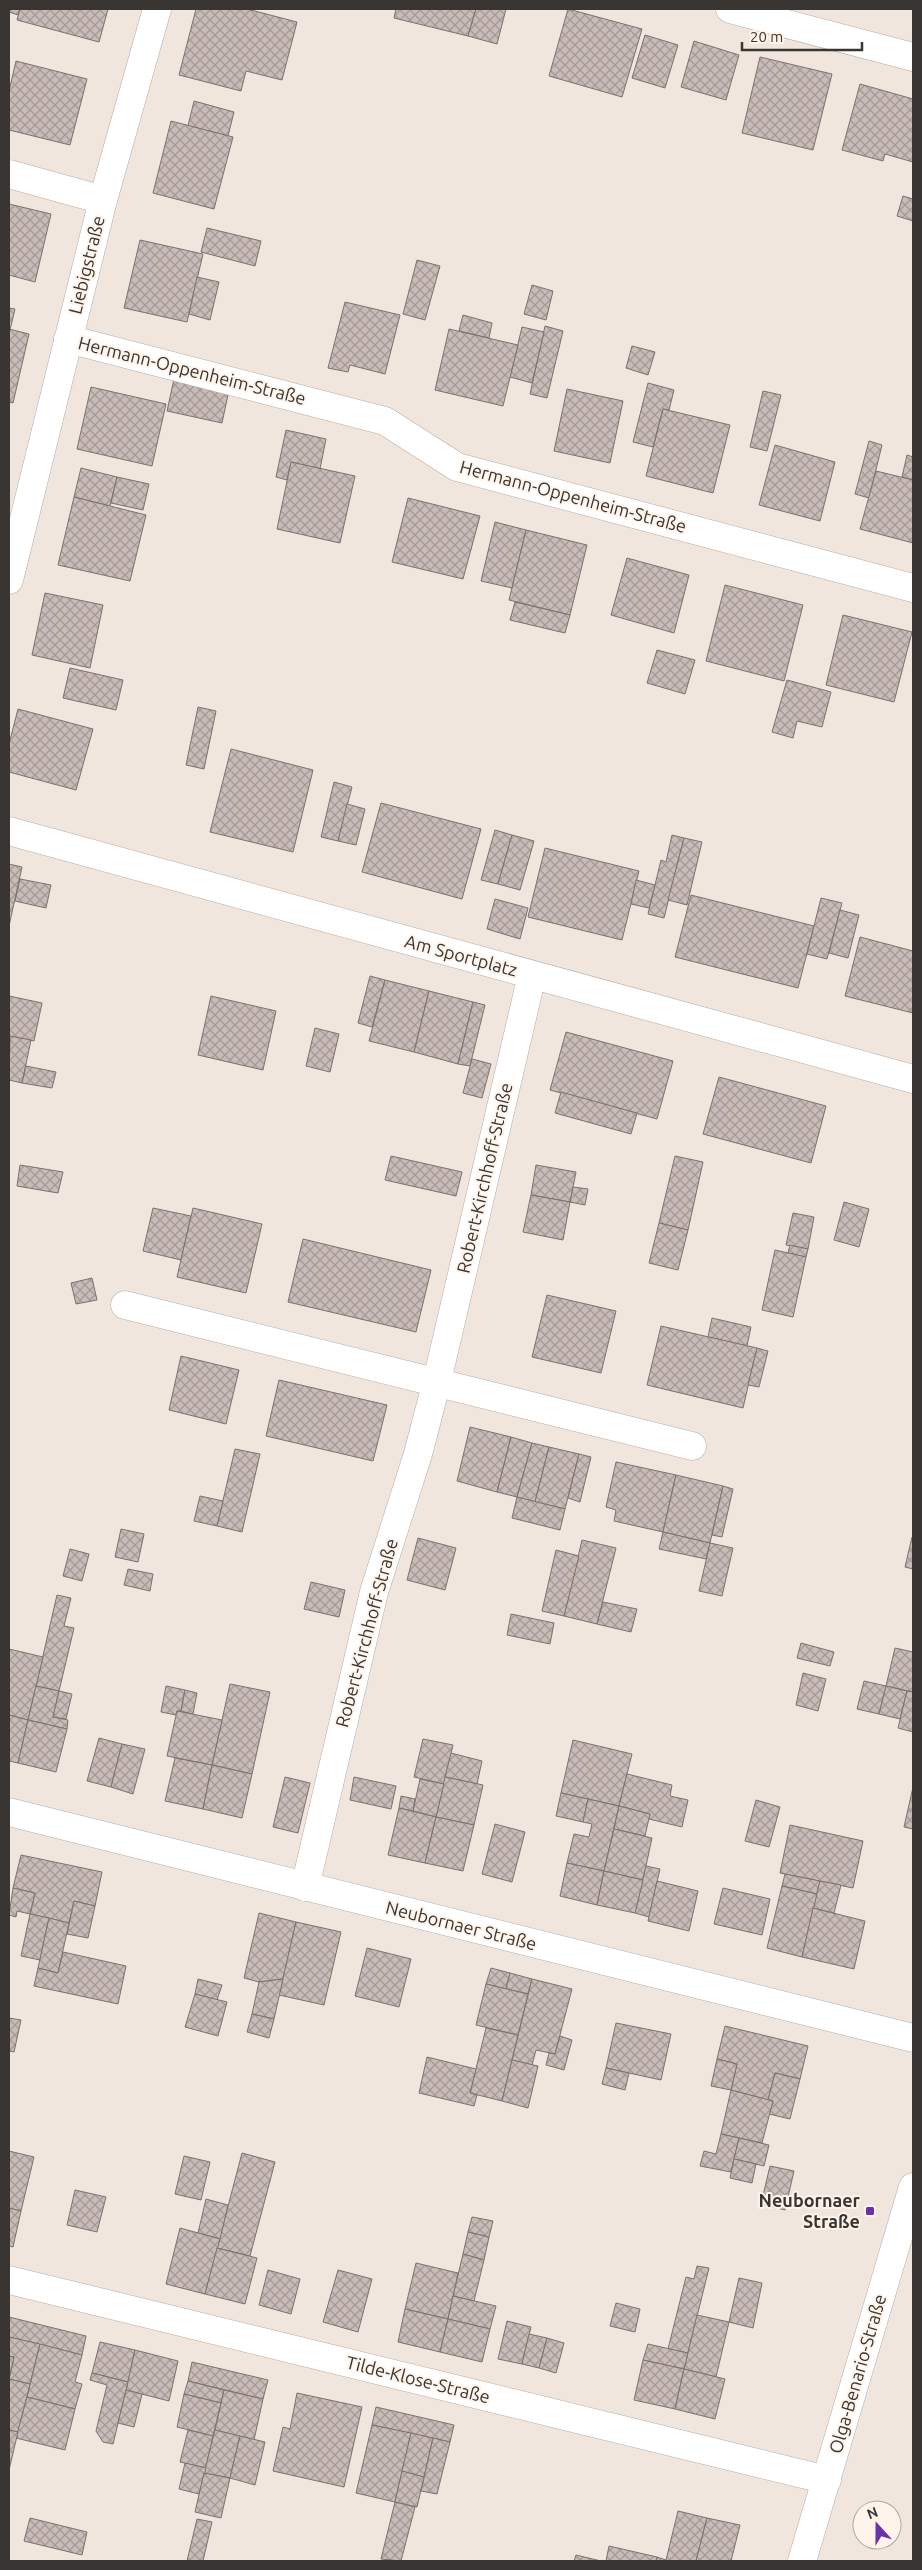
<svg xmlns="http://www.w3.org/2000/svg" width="922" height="2570" font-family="Ubuntu,sans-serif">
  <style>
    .building { fill: url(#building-cross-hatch); stroke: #7d716d }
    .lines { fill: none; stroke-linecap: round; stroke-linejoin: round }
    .minor-casing { stroke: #b6aca4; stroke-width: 29 }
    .tertiary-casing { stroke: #b6aca4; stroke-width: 29 }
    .minor { stroke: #fff; stroke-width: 28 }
    .tertiary { stroke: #fff; stroke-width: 28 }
    .poi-dot { fill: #6932a9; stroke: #fef4eb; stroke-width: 2 }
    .labels { text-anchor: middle; stroke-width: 4; stroke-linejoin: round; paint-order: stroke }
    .street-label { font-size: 18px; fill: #393532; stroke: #fef4eb }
    .poi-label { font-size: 18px; font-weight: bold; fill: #393532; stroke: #fef4eb; text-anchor: end }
  </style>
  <defs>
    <pattern id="building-cross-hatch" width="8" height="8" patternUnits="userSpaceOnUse" patternTransform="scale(1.25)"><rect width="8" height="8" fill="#c9bbb8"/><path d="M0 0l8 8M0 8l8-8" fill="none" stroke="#a49996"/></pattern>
  </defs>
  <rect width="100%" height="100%" fill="#f1e6de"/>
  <g class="building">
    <path d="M9,9H20L18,15L9,12Z"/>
    <path d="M20,9H108L99,42L17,20Z"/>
    <path d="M196,9H247L297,22L282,80L246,71L241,91L179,75Z"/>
    <path d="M396,9H476L468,36L394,18Z"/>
    <path d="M476,9H506L497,44L468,36Z"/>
    <path d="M568,9L642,29L622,97L549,76Z"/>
    <path d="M645,35L678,45L665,88L632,78Z"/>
    <path d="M694,41L739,55L726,100L681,87Z"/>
    <path d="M760,57L832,74L813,150L742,133Z"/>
    <path d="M16,61L87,79L70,145L9,130V91Z"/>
    <path d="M860,84L913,99V162L885,154L883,161L842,150Z"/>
    <path d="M194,101L234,112L228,136L188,126Z"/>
    <path d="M171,121L233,137L214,209L153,193Z"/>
    <path d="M903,196L913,199V221L897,216Z"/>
    <path d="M9,204L51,214L35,282L9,275Z"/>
    <path d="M207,228L261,241L255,266L201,252Z"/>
    <path d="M140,240L203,254L187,322L124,308Z"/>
    <path d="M417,260L440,266L425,320L403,314Z"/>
    <path d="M197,277L219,282L210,320L189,314Z"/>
    <path d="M532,285L553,291L546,320L524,314Z"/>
    <path d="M345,302L400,315L385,374L350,365L348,372L328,368Z"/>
    <path d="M9,308L15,309L10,330L9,329Z"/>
    <path d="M463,315L492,323L489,338L459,331Z"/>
    <path d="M545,326L563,331L547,398L530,394Z"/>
    <path d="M522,327L544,332L532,383L510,377Z"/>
    <path d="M9,329L29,334L13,403L9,402Z"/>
    <path d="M449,329L518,345L503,406L435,390Z"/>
    <path d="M632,346L655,352L648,375L626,368Z"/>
    <path d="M174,379L229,390L222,423L167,411Z"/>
    <path d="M648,383L674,390L669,410L663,409L653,447L633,442Z"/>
    <path d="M91,387L166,404L152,466L77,449Z"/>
    <path d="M567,389L623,401L610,463L554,451Z"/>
    <path d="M763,391L781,395L767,451L750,447Z"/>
    <path d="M663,409L730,425L713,493L646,476Z"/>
    <path d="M286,430L326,439L320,469L291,462L287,480L276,477Z"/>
    <path d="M869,441L882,445L869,498L855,494Z"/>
    <path d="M775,445L835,462L820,521L759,505Z"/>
    <path d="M907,455L913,457V480L902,477Z"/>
    <path d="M291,462L355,476L340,543L277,529Z"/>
    <path d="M81,468L117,477L110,506L74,497Z"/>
    <path d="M876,471L913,480V543L860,529Z"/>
    <path d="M117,477L149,484L143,510L111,503Z"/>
    <path d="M74,497L146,515L130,581L58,565Z"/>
    <path d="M408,498L480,516L463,579L392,562Z"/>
    <path d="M495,522L526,530L512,588L481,581Z"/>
    <path d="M526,530L587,545L570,615L509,600Z"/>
    <path d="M627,558L689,575L674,633L611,615Z"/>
    <path d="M725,585L803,605L784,681L706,661Z"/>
    <path d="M45,593L103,605L90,668L32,655Z"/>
    <path d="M515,602L570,615L565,633L510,620Z"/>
    <path d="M843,615L912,632L894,702L826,685Z"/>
    <path d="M657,650L695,660L685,694L647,683Z"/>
    <path d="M70,668L123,680L116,710L63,698Z"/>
    <path d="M787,680L831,692L822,727L797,721L793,738L772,732Z"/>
    <path d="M198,707L216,711L204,769L186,765Z"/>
    <path d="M18,709L93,729L76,790L9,772V744Z"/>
    <path d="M231,749L313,770L293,852L210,832Z"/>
    <path d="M334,782L352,787L338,841L321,837Z"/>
    <path d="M381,803L481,829L462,899L362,872Z"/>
    <path d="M347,804L365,809L356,845L338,841Z"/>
    <path d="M495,830L512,835L498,884L481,880Z"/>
    <path d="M512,835L534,841L520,890L498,884Z"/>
    <path d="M672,835L684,838L664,918L648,914L661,860L666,862Z"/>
    <path d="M684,838L702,842L687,905L668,900Z"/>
    <path d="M545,848L639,871L622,940L528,917Z"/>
    <path d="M9,864L22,867L9,926Z"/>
    <path d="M20,879L51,885L46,908L15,901Z"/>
    <path d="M636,880L655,885L649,908L631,904Z"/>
    <path d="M691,895L814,926L798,988L675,957Z"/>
    <path d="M821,898L842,903L827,959L807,954Z"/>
    <path d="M495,899L528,908L520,939L487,929Z"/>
    <path d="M840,910L859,915L848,958L829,953Z"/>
    <path d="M860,937L913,951V1013L845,996Z"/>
    <path d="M370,976L385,980L372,1027L358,1023Z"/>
    <path d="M385,980L429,991L414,1052L369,1041Z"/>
    <path d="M429,991L473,1002L458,1064L414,1052Z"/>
    <path d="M9,996L42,1003L34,1041L9,1036Z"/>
    <path d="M211,996L276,1011L263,1070L198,1055Z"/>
    <path d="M473,1002L485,1005L470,1066L458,1064Z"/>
    <path d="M315,1028L339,1034L330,1072L306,1066Z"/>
    <path d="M566,1032L673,1061L657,1119L550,1090Z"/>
    <path d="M10,1036L31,1040L22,1083L9,1080Z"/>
    <path d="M472,1059L491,1064L482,1098L463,1093Z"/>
    <path d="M26,1066L56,1072L52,1088L22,1083Z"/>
    <path d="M719,1077L826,1106L811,1163L703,1134Z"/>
    <path d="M561,1092L637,1113L631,1134L555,1113Z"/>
    <path d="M391,1156L462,1172L456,1196L385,1180Z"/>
    <path d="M675,1156L703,1162L688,1230L659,1223Z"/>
    <path d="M20,1165L63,1172L58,1193L17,1186Z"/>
    <path d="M536,1165L576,1172L570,1202L531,1195Z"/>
    <path d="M573,1187L588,1189L585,1205L570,1202Z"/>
    <path d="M531,1195L570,1202L563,1240L523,1232Z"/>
    <path d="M844,1202L869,1209L859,1247L834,1240Z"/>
    <path d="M153,1208L191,1216L181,1260L143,1251Z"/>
    <path d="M193,1208L262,1224L246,1293L177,1277Z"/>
    <path d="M793,1213L814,1217L808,1249L786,1245Z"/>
    <path d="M659,1223L688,1230L678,1270L649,1263Z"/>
    <path d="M303,1239L431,1270L416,1332L288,1302Z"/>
    <path d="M790,1245L808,1249L806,1257L788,1253Z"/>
    <path d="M775,1250L806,1257L793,1317L762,1310Z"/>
    <path d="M92,1278L97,1300L76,1304L71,1283Z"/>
    <path d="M547,1295L616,1311L601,1373L532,1357Z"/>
    <path d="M712,1318L751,1327L747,1346L708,1337Z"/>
    <path d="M661,1326L757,1348L743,1408L647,1385Z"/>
    <path d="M757,1348L768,1351L759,1387L748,1385Z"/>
    <path d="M181,1356L239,1370L226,1424L169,1410Z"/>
    <path d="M279,1380L387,1405L373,1461L266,1436Z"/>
    <path d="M470,1427L511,1437L497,1492L457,1481Z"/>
    <path d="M511,1437L532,1443L517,1497L497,1492Z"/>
    <path d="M532,1443L549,1447L535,1502L517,1497Z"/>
    <path d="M549,1447L579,1454L565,1509L535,1502Z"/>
    <path d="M235,1449L260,1454L242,1532L217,1526Z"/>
    <path d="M579,1454L591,1457L580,1502L568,1498Z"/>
    <path d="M616,1462L676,1475L663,1532L614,1521L616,1510L606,1507Z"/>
    <path d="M676,1475L723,1486L710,1543L663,1532Z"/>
    <path d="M723,1486L733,1489L722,1537L712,1535Z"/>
    <path d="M200,1496L223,1501L217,1526L194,1521Z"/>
    <path d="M517,1497L565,1509L560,1530L512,1518Z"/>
    <path d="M121,1529L144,1534L138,1562L115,1557Z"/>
    <path d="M663,1532L710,1543L706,1559L659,1549Z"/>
    <path d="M912,1537L913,1538V1569L905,1567Z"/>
    <path d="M418,1538L456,1548L445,1590L407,1580Z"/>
    <path d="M582,1540L616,1548L597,1624L564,1616Z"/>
    <path d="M710,1543L733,1548L722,1596L699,1591Z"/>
    <path d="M70,1549L89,1554L82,1581L63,1576Z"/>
    <path d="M556,1550L579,1556L564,1616L542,1611Z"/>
    <path d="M128,1569L153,1574L150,1591L124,1585Z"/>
    <path d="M311,1582L345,1590L339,1617L304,1609Z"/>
    <path d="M57,1595L71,1598L64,1626L74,1628L59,1691L36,1686Z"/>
    <path d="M603,1602L637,1609L631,1632L597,1624Z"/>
    <path d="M511,1614L554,1623L550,1644L507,1635Z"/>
    <path d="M801,1643L834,1652L830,1666L797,1658Z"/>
    <path d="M895,1648L913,1652V1692L886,1686Z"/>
    <path d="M9,1649L43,1657L28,1720L9,1715Z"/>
    <path d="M803,1673L826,1679L818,1711L796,1705Z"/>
    <path d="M864,1681L886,1686L879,1714L857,1709Z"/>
    <path d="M230,1684L270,1692L252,1774L212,1765Z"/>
    <path d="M36,1686L59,1691L53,1717L68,1720L67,1729L28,1720Z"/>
    <path d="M166,1686L185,1690L181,1711H177L176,1715L161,1712Z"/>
    <path d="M886,1686L907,1691L900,1719L879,1714Z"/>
    <path d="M185,1690L197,1693L193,1714L181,1711Z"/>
    <path d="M59,1691L72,1694L66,1719L53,1717Z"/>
    <path d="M907,1691L913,1692V1732L898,1728Z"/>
    <path d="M177,1711L222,1720L212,1765L167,1756Z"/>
    <path d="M9,1715L28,1720L18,1763L9,1761Z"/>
    <path d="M28,1720L67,1729L56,1772L18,1763Z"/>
    <path d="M99,1738L122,1744L111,1787L87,1781Z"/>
    <path d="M423,1739L453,1745L444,1784L414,1777Z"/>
    <path d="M573,1740L632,1754L619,1806L561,1793Z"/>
    <path d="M122,1744L145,1749L133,1794L111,1787Z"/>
    <path d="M451,1753L482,1761L477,1784L445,1777Z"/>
    <path d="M175,1758L212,1765L203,1809L165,1801Z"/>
    <path d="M212,1765L252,1774L242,1818L203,1809Z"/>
    <path d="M627,1774L672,1785L670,1796L688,1800L682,1827L649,1819L650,1814L619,1806Z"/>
    <path d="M285,1777L310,1783L298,1833L273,1827Z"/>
    <path d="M354,1777L396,1786L391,1809L350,1800Z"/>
    <path d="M445,1777L483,1785L474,1825L436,1817Z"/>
    <path d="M420,1779L444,1784L436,1817L413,1811Z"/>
    <path d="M913,1787V1829L904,1827Z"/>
    <path d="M561,1793L588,1799L583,1822L556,1816Z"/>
    <path d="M401,1796L415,1799L413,1811L399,1808Z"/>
    <path d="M588,1799L619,1806L604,1871L567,1863L574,1834L589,1837L592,1824L583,1822Z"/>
    <path d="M756,1800L780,1807L769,1847L745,1841Z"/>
    <path d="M619,1806L650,1814L645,1836L614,1829Z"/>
    <path d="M399,1808L436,1817L425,1863L388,1855Z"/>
    <path d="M436,1817L474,1825L463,1871L425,1863Z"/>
    <path d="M495,1824L525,1832L512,1882L482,1874Z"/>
    <path d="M790,1825L863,1841L853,1888L780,1873Z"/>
    <path d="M614,1829L652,1838L643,1880L604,1871Z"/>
    <path d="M21,1855L102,1872L95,1906L74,1901L69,1923L30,1914L35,1893L13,1888Z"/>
    <path d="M567,1863L604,1871L597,1905L560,1896Z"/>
    <path d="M646,1866L660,1869L649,1917L635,1913Z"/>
    <path d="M604,1871L643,1880L635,1913L597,1905Z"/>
    <path d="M785,1874L820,1881L817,1894L782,1886Z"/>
    <path d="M657,1881L698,1891L689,1931L648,1921Z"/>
    <path d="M820,1881L841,1885L834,1913L813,1908Z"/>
    <path d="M782,1886L817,1894L802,1957L767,1948Z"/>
    <path d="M13,1888L35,1893L30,1914L17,1911L16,1917L9,1915Z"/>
    <path d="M723,1888L770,1899L762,1935L714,1924Z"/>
    <path d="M74,1901L95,1906L88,1938L67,1934Z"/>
    <path d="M813,1908L865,1921L854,1969L802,1957Z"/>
    <path d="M259,1913L296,1922L283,1979L259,1982L244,1978Z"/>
    <path d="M30,1914L49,1918L40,1960L21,1956Z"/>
    <path d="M49,1918L69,1923L58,1973L38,1968Z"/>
    <path d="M296,1922L341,1932L324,2005L279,1995Z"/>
    <path d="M367,1948L411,1959L399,2007L355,1996Z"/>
    <path d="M63,1952L126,1966L118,2004L34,1986L38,1968L58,1973Z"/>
    <path d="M491,1968L510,1973L506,1989L486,1984Z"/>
    <path d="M510,1973L532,1979L528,1994L506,1989Z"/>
    <path d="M198,1979L222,1985L217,2000L195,1994Z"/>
    <path d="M283,1979L274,2019L252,2014L259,1982Z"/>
    <path d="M532,1979L572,1989L555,2054L536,2050L532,2065L512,2060Z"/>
    <path d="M486,1984L528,1994L518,2035L476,2025Z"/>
    <path d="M195,1994L227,2002L218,2036L185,2027Z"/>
    <path d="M252,2014L274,2019L269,2038L247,2032Z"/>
    <path d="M9,2018L21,2020L14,2052L9,2051Z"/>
    <path d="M616,2023L671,2034L661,2080L606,2068Z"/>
    <path d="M725,2026L808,2046L800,2079L775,2073L768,2100L731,2090L737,2064L717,2059Z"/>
    <path d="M486,2028L518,2035L502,2101L470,2093Z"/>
    <path d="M560,2036L572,2040L564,2070L546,2065L549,2053L555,2054Z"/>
    <path d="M427,2057L476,2069L470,2093L477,2095L474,2106L419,2093Z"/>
    <path d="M717,2059L737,2064L731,2090L711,2086Z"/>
    <path d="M512,2060L538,2066L528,2108L502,2101Z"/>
    <path d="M606,2068L629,2073L625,2090L602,2084Z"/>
    <path d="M775,2073L800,2079L790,2119L769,2114L773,2101L768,2100Z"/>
    <path d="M731,2090L773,2101L762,2143L721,2134Z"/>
    <path d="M721,2134L739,2138L731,2172L700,2166L704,2151L716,2154Z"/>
    <path d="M739,2138L769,2145L764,2166L734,2159Z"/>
    <path d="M9,2151L34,2157L21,2211L9,2208Z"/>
    <path d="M242,2153L275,2162L250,2256L217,2248Z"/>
    <path d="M184,2156L210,2162L201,2200L175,2194Z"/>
    <path d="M734,2159L756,2164L752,2183L730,2178Z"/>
    <path d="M770,2166L794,2171L785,2210L761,2204Z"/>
    <path d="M75,2190L106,2197L97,2232L67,2225Z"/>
    <path d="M206,2199L228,2205L220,2239L198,2233Z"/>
    <path d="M9,2208L21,2211L13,2247L9,2246Z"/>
    <path d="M472,2217L493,2221L489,2237L468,2232Z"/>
    <path d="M180,2228L220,2239L205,2294L166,2284Z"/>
    <path d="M468,2232L489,2237L484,2260L463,2254Z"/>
    <path d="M217,2248L257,2258L245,2304L205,2294Z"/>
    <path d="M463,2254L484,2260L474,2301L453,2296Z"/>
    <path d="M416,2263L458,2273L448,2319L405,2309Z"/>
    <path d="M697,2266L709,2268L688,2353L668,2349L686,2277L694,2279Z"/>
    <path d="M268,2270L300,2279L291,2314L259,2305Z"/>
    <path d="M338,2270L372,2279L358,2332L323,2322Z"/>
    <path d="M739,2278L762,2283L753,2328L729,2322Z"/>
    <path d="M453,2296L496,2306L490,2329L448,2319Z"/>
    <path d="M616,2303L640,2309L635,2332L610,2326Z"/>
    <path d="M405,2309L448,2319L440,2352L398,2342Z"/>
    <path d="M697,2315L729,2322L716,2377L684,2369Z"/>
    <path d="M9,2317L86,2336L82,2355L9,2337Z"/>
    <path d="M448,2319L490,2329L482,2362L440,2352Z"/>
    <path d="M507,2321L531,2327L522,2364L498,2359Z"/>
    <path d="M529,2334L547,2338L539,2368L522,2364Z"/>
    <path d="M9,2337L40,2344L30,2384L9,2379L14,2357L9,2356Z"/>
    <path d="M547,2338L564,2343L556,2373L539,2368Z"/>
    <path d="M100,2342L135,2350L128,2382L92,2373Z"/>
    <path d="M40,2344L82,2355L75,2382L82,2384L75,2409L27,2397Z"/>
    <path d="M648,2344L688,2353L684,2369L643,2360Z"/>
    <path d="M135,2350L178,2361L169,2401L126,2390Z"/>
    <path d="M9,2356L14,2357L9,2379Z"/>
    <path d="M643,2360L684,2369L675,2409L634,2400Z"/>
    <path d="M192,2362L268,2380L263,2399L188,2381Z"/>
    <path d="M684,2369L725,2379L715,2419L675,2409Z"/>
    <path d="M92,2373L128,2382L113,2444L103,2442L96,2431L107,2385L90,2380Z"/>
    <path d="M9,2379L30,2384L18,2432L9,2430Z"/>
    <path d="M188,2381L224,2390L221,2403L184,2394Z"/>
    <path d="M126,2390L142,2394L134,2427L118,2423Z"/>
    <path d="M224,2390L263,2399L254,2440L215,2430Z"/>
    <path d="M297,2393L362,2407L344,2487L273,2471L283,2427L290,2429Z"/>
    <path d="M184,2394L221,2403L213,2436L177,2427Z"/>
    <path d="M27,2397L75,2409L65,2450L16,2438Z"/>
    <path d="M376,2407L454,2425L450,2442L372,2425Z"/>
    <path d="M372,2425L411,2433L395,2502L356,2493Z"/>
    <path d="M9,2430L18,2432L9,2470Z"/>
    <path d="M188,2430L213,2436L206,2468L180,2462Z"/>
    <path d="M215,2430L240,2436L230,2478L204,2473Z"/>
    <path d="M411,2433L433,2438L424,2477L402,2471Z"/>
    <path d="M240,2436L265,2442L255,2485L230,2478Z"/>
    <path d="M433,2438L450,2442L437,2494L421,2491Z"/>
    <path d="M185,2463L206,2468L199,2494L179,2489Z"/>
    <path d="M402,2471L424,2477L417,2507L395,2502Z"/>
    <path d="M204,2473L230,2478L221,2518L195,2512Z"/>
    <path d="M395,2502L415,2507L401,2561L381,2559Z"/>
    <path d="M678,2511L707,2518L696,2561H656L657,2557L666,2560Z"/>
    <path d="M30,2518L87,2532L82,2555L24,2541Z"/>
    <path d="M707,2518L740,2525L731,2561H696Z"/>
    <path d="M197,2519L212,2522L203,2561H187Z"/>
    <path d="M609,2546L657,2557L656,2561H606Z"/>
    <path d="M576,2555L601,2561H574Z"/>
  </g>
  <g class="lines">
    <g class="minor-casing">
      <g id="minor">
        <path d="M730,9L913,57"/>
        <path d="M9,174L103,200"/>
        <path d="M68,339L385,421L457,467L913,588"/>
        <path d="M9,580L103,200L157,9"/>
        <path d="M9,831L913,1079"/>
        <path d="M125,1305L692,1446"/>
        <path d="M9,1812L913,2038"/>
        <path d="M305,1887L374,1592L418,1454L437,1381L532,975"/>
        <path d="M9,2280L827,2480"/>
      </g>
    </g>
    <g class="tertiary-casing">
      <path id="tertiary" d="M802,2561L913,2187"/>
    </g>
    <use href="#minor" class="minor"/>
    <use href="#tertiary" class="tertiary"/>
  </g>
  <rect class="poi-dot" x="865" y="2206" width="10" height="10" rx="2.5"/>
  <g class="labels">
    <g class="street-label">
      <text transform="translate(87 265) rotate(-76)" y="6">Liebigstraße</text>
      <text transform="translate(192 371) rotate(14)" y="6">Hermann-Oppenheim-Straße</text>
      <text transform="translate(573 497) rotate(15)" y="6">Hermann-Oppenheim-Straße</text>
      <text transform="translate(461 956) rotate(15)" y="6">Am Sportplatz</text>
      <text transform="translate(485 1178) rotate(-77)" y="6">Robert-Kirchhoff-Straße</text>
      <text transform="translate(367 1633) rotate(-75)" y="6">Robert-Kirchhoff-Straße</text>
      <text transform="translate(461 1926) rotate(14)" y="6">Neubornaer Straße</text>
      <text transform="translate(858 2374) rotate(-74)" y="6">Olga-Benario-Straße</text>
      <text transform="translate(418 2380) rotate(14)" y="6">Tilde-Klose-Straße</text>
    </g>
    <g class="poi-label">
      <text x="860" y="2207">Neubornaer<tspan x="860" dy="21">Straße</tspan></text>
    </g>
  </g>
  <rect width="922" height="2570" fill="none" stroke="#393532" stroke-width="20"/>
  <g transform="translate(877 2525) rotate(339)"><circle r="24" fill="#fef4eb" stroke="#afa8a1"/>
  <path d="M0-4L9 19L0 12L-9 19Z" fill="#6932a9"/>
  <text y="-8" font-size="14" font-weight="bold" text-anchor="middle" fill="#393532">N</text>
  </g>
  <path d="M742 42v8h120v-8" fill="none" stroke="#393532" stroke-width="2.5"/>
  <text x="750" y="42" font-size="15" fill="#393532" stroke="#fef4eb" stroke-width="4" paint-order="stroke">20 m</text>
</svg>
